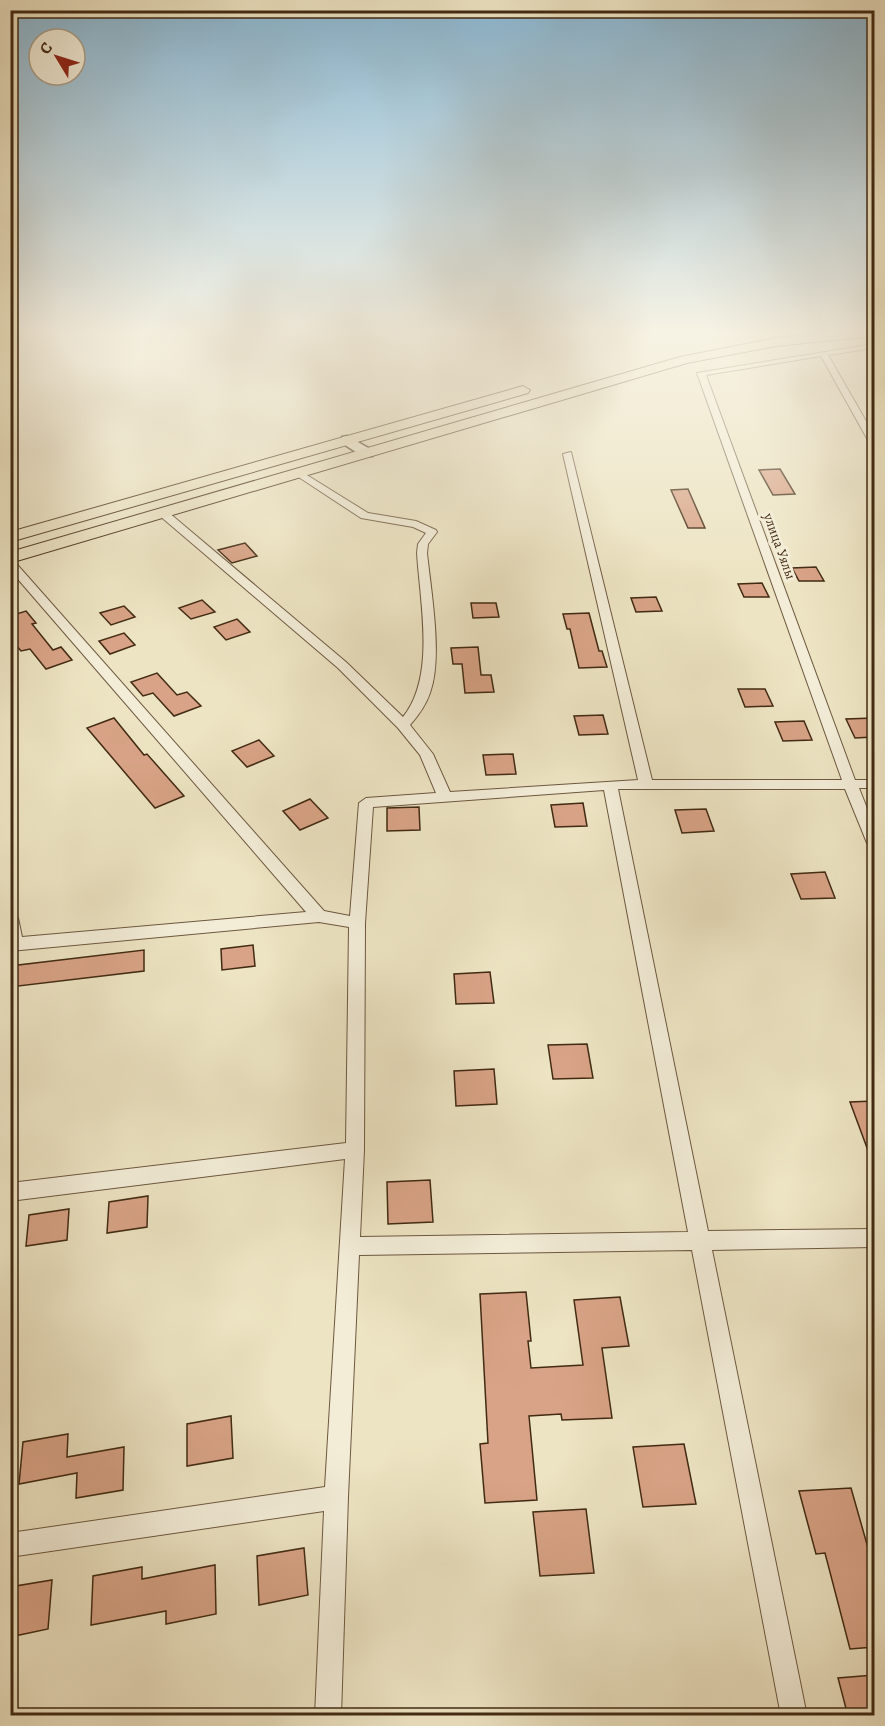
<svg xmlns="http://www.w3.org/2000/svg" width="885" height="1726" font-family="Alegreya,serif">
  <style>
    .building { fill: #d8a386; stroke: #422a13; stroke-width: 1.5 }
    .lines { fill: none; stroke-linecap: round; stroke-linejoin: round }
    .minor-casing { stroke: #6d583f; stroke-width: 2 }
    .secondary-casing { stroke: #422a13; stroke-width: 3 }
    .primary-casing { stroke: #422a13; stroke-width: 2 }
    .minor { fill: #f3edd8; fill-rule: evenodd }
    .secondary { fill: #f3edd8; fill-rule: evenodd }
    .primary { fill: #ede4c3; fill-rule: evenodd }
    .labels { text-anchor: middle; stroke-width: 6; stroke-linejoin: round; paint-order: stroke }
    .far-street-label { font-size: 14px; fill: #422a13; stroke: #f3edd8 }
  </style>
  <rect width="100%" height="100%" fill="#ede4c3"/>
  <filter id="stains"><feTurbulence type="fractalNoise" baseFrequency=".00333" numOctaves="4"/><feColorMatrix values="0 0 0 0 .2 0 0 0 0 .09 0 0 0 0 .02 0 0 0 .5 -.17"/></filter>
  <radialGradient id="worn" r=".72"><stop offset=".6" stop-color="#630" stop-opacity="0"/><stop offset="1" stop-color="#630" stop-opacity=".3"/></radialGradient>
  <g class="building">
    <path d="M780,469L795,494L773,495L759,470Z"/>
    <path d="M688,489L705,528H688L671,490Z"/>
    <path d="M245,543L257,556L232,563L218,550Z"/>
    <path d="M816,567L824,581H799L792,568Z"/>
    <path d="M762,583L769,597H744L738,584Z"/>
    <path d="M656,597L662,611L636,612L631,598Z"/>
    <path d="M202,600L215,612L191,619L179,608Z"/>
    <path d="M471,603H496L499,617L473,618Z"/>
    <path d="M124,606L135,617L111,625L100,613Z"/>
    <path d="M26,611L36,623L32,624L53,650L61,647L72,660L46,669L30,649L21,651L10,638V616Z"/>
    <path d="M589,613L599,651H602L607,667L579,668L570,629H567L563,614Z"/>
    <path d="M237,619L250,632L226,640L214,627Z"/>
    <path d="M124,633L135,645L110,654L99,641Z"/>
    <path d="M478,647L481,675H491L494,692L465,693L462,664H453L451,648Z"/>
    <path d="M157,673L177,695L187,692L201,706L174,716L153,693L143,696L131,682Z"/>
    <path d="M738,689H765L773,706L745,707Z"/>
    <path d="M603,715L608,734L579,735L574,716Z"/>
    <path d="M114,718L144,755L147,754L184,796L155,808L87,728Z"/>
    <path d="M874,718V737L855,738L846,719Z"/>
    <path d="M804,721L812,740L783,741L775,722Z"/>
    <path d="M259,740L274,756L247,767L232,751Z"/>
    <path d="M513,754L516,774L486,775L483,755Z"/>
    <path d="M310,799L328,818L300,830L283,811Z"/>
    <path d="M583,803L587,826L555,827L551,805Z"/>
    <path d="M419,807L420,830L387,831V808Z"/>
    <path d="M706,809L714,831L682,833L675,810Z"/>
    <path d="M825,872L835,898L801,899L791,874Z"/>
    <path d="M253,945L255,966L222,970L221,949Z"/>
    <path d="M144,950V971L10,987V966Z"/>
    <path d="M490,972L494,1003L456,1004L454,974Z"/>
    <path d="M587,1044L593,1078L553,1079L548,1045Z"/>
    <path d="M494,1069L497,1104L456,1106L454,1071Z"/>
    <path d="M874,1101V1164H873L850,1102Z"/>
    <path d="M430,1180L433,1222L388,1224L387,1182Z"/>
    <path d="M148,1196L147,1227L107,1233L109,1202Z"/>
    <path d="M69,1209L67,1240L26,1246L29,1215Z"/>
    <path d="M526,1292L531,1341H528L531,1368L583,1365L574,1300L620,1297L629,1346L602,1348L612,1418L562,1420L561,1414L529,1416L537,1500L485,1503L480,1444L488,1443L480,1294Z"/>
    <path d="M231,1416L233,1458L187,1466V1424Z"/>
    <path d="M68,1434L67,1457L124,1447L123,1490L76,1498L77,1473L19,1484L23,1442Z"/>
    <path d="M684,1444L696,1504L643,1507L633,1447Z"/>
    <path d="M851,1488L874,1569V1647L850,1649L825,1553L816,1554L799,1491Z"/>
    <path d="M586,1509L594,1573L540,1576L533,1512Z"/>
    <path d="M304,1548L308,1595L259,1605L257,1556Z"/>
    <path d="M215,1565L216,1614L166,1624V1611L91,1625L93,1576L142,1567V1579Z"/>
    <path d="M52,1580L48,1629L10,1637V1587Z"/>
    <path d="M874,1675V1716H848L838,1678Z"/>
  </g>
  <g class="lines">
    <g class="minor-casing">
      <path id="minor" d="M874,344V348L828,355L874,435V445L869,442L821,356L706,375L855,780H874V788H859L874,826V848L867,843L845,789H618L708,1231L874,1229V1247L712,1250L807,1716H781L692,1250L359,1255L348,1497L341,1716H315L324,1511L10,1557V1533L325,1487L345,1159L10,1201V1183L346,1143L349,927L319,922L10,951V913L18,918L22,937L306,912L10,570V560L14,561L324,911L350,916L359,803L366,798L436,793L420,755L398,728L338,668L160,516V512H168L346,662L403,717C436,676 420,603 417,553L418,544L426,533L413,527L361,518L294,474L302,472L368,513L416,521L436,530L437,532L428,544L427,553C431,591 443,658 430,693C426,705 418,716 410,725L433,754L450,792L638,780L563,454L571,452L652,780H842L697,373ZM604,790L688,1232L360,1237L364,1150L365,923L373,807Z"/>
    </g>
    <g class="secondary-casing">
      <path id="secondary" d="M347,436L372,450V456H362L342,443V437Z"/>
    </g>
    <g class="primary-casing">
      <g id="primary">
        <path d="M843,331H874V336L776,346L687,363L10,563V552L680,357L776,338Z"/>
        <path d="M523,386L530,390L528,393L10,542V532Z"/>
      </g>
    </g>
    <use href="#minor" class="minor"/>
    <use href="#secondary" class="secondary"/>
    <use href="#primary" class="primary"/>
  </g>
  <linearGradient id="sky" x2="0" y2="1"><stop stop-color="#89b8d5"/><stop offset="0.58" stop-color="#f7f3e4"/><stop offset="1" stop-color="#f7f3e4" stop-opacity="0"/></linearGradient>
  <rect width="885" height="573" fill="url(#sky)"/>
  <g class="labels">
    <g class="far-street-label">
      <text transform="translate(780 546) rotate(70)" y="5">улица Уялы</text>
    </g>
  </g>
  <rect width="885" height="1726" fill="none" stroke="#ede4c3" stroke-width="36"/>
  <rect x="12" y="12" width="861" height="1702" fill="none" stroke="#422a13" stroke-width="3"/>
  <rect x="18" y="18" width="849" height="1690" fill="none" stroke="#422a13" stroke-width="1.5"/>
  <g transform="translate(57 57) rotate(308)"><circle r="28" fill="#f3edd8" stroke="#ac9f89" stroke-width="1.5"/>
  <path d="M0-4.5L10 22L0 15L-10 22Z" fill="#8f2418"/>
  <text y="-9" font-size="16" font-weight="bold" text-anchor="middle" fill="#422a13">С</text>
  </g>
  <rect width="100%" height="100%" filter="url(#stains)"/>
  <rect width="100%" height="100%" fill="url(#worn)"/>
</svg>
